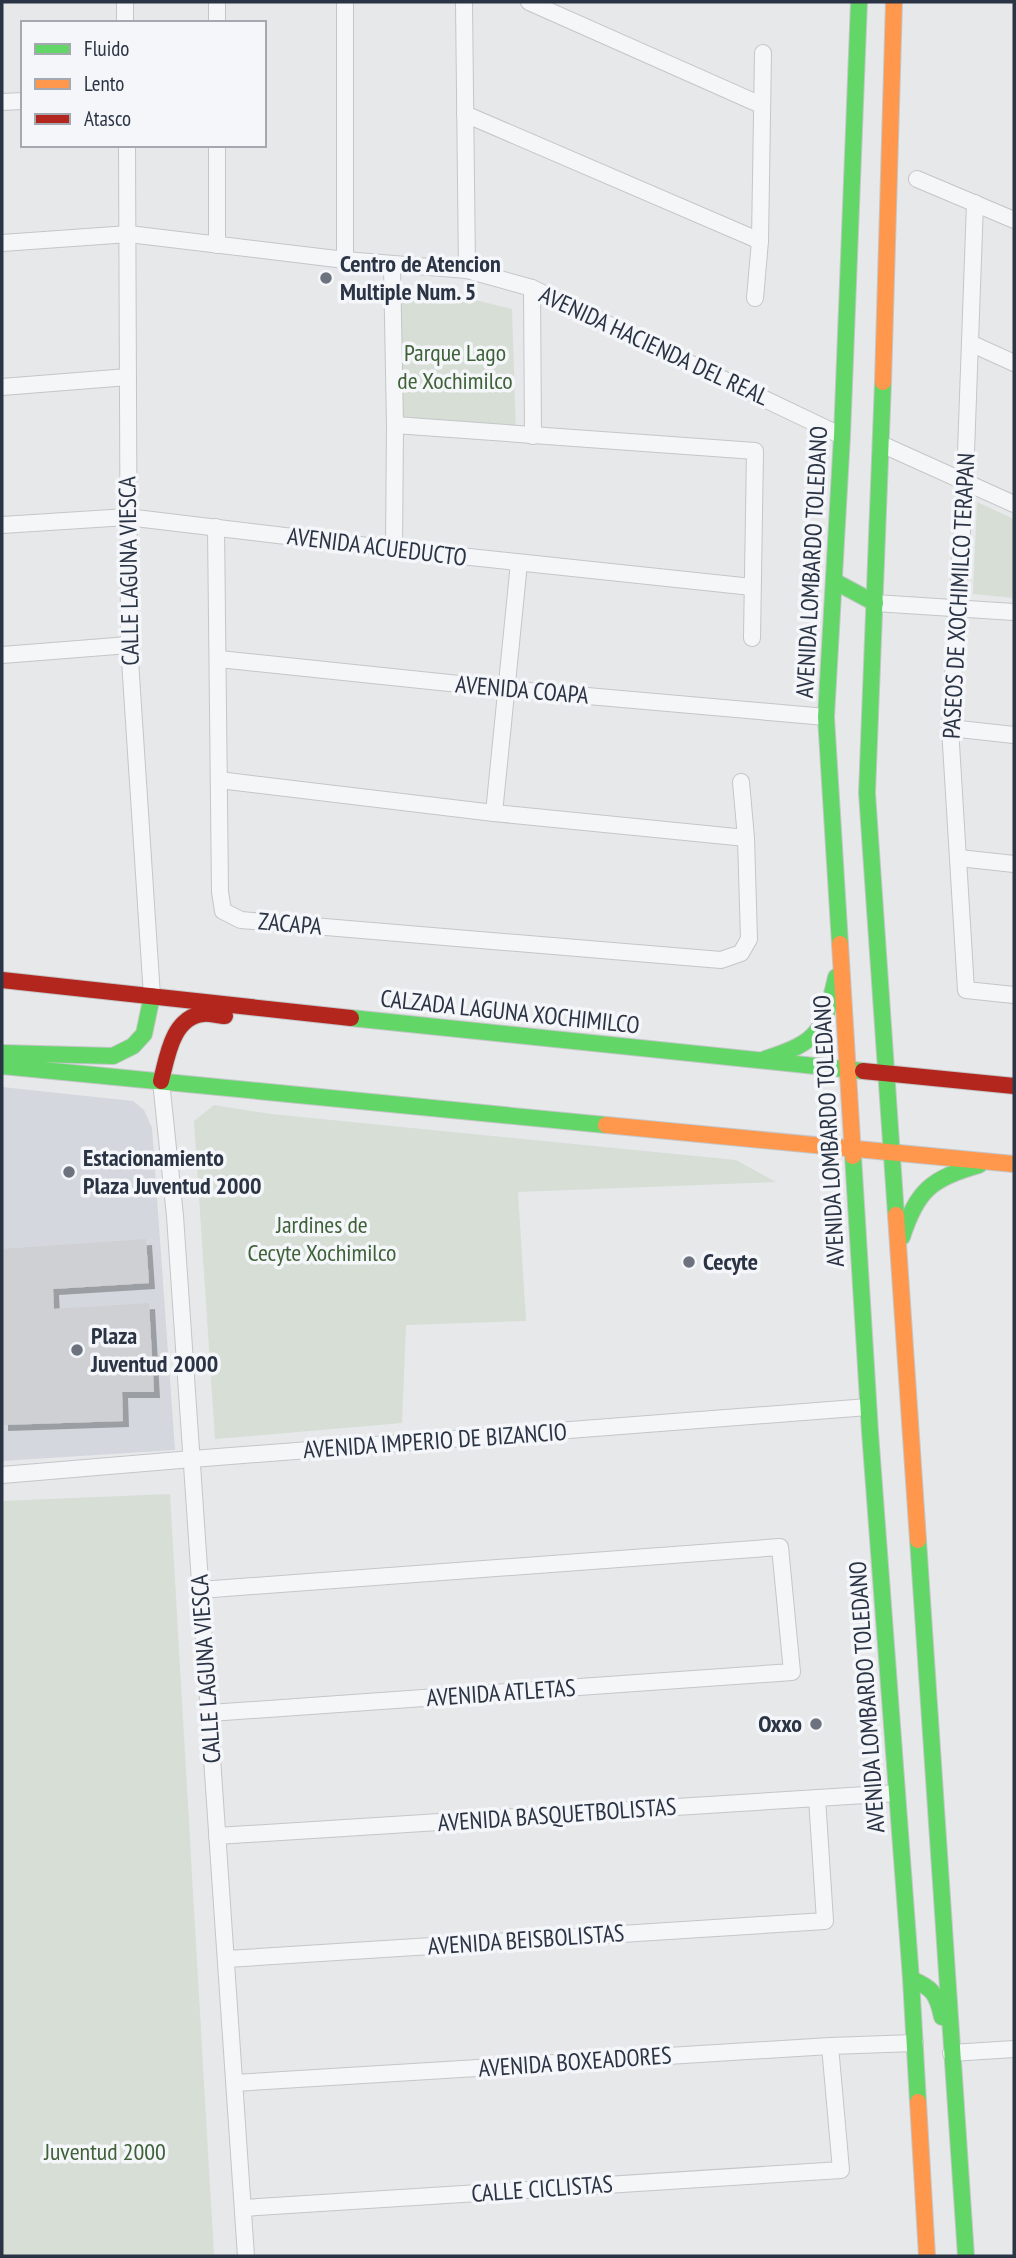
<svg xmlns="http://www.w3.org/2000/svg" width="1016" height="2258" font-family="'PT Sans Narrow',sans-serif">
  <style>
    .built { fill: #d4d7dd }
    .green { fill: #d6ded6 }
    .building { fill: #ced0d3; filter: url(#shadow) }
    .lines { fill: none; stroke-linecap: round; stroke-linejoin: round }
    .street-casing { stroke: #c4c6c8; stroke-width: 18 }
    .fast-casing { stroke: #c4c6c8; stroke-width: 18 }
    .slow-casing { stroke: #c4c6c8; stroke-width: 18 }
    .jam-casing { stroke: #c4c6c8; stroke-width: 18 }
    .street { stroke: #f5f6f7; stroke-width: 16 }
    .fast { stroke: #63d668; stroke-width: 16 }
    .slow { stroke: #ff974d; stroke-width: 16 }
    .jam { stroke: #b3261e; stroke-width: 16 }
    .poi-dot { fill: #6c737f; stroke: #f4f6f9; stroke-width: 2.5 }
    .labels { text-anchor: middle; stroke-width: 7; stroke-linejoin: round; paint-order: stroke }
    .poi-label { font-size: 24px; font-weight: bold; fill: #2b3445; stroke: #f4f6f9; text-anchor: start }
    .street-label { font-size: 24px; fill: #2b3445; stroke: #f4f6f9 }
    .park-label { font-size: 24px; fill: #3f6138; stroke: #f4f6f9 }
  </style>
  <defs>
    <filter id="shadow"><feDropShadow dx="6" dy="6" stdDeviation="0" flood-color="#0004"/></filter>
  </defs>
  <rect width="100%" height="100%" fill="#e6e8ea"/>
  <path class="built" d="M2,1087L133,1101L144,1110L152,1128L175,1450L2,1461Z"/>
  <g class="green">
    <path d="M400,293L462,297L512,309L516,435L395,425Z"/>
    <path d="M977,502L1014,519V598L973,594Z"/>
    <path d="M214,1105L271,1114L736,1160L776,1182L518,1192L526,1321L406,1325L402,1423L215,1439L194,1121Z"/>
    <path d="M170,1494L214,2256H2V1501Z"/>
  </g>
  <path class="building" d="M146,1239L149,1283L53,1289L54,1309L149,1303L154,1392H122L123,1421L2,1425V1249Z"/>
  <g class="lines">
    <g class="street-casing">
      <g id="street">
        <path d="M125,2V23"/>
        <path d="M217,2V23"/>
        <path d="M345,2V260"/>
        <path d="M464,2L467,270"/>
        <path d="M529,2L761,105"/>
        <path d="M2,102L23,101"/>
        <path d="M465,114L760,241"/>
        <path d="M127,145L129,645L152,996"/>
        <path d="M217,145V245"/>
        <path d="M917,179L1014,220"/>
        <path d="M975,203L965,480L950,728L966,990L1014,995"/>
        <path d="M2,243L129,234L345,260L467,270L532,288L842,436"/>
        <path d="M392,265L395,425L394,549"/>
        <path d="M532,288L533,436"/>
        <path d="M755,298L760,241L763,53"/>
        <path d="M970,343L1014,363"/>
        <path d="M2,387L128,377"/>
        <path d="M395,425L755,451L752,638"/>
        <path d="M881,444L1014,504"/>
        <path d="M2,525L127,517L394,549L752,587"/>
        <path d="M216,527L220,892L223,911L241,920L721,960L741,953L749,939L746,838L741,782"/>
        <path d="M875,603L1014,612"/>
        <path d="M2,655L129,645"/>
        <path d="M219,659L507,689L826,717"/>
        <path d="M950,728L1014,735"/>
        <path d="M219,780L494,813L746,838"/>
        <path d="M494,813L519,563"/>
        <path d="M959,858L1014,864"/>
        <path d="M161,1081L175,1216L246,2256"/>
        <path d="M2,1475L192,1459L868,1407"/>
        <path d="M200,1590L780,1547L792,1672L210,1713"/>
        <path d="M217,1836L897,1793"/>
        <path d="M227,1959L825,1921L817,1798"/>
        <path d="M951,2053L1014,2049"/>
        <path d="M235,2083L830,2046L915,2043"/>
        <path d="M243,2208L841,2170L830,2046"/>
      </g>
    </g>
    <g class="fast-casing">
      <g id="fast">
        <path d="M883,382L867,793L896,1215"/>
        <path d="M834,581L875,603"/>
        <path d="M840,944L826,717L842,436L859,2"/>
        <path d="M351,1018L863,1071"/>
        <path d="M2,1053L113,1056L133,1046L144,1034L152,996"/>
        <path d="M765,1059C819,1042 824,1031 836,977"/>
        <path d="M2,1066L606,1125"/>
        <path d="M853,1156L870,1432L911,1979L918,2102"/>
        <path d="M902,1237C917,1190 932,1178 979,1165"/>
        <path d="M918,1540L966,2256"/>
        <path d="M911,1979C933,1988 937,1994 942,2017"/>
      </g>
    </g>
    <g class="slow-casing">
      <g id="slow">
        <path d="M883,382L894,2"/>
        <path d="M840,944L853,1156"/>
        <path d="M606,1125L1014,1164"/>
        <path d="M896,1215L918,1540"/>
        <path d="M918,2102L927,2256"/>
      </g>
    </g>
    <g class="jam-casing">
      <g id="jam">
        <path d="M2,980L351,1018"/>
        <path d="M863,1071L1014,1086"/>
        <path d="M161,1081C167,1058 172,1017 203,1014C210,1013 218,1016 225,1016"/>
      </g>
    </g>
    <use href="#street" class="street"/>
    <use href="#fast" class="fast"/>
    <use href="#slow" class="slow"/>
    <use href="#jam" class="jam"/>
  </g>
  <g class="poi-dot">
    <circle cx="326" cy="278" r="7"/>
    <circle cx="69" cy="1172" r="7"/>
    <circle cx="689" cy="1262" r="7"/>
    <circle cx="77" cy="1350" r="7"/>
    <circle cx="816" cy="1724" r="7"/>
  </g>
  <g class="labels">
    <g class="poi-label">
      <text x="340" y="272">Centro de Atencion<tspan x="340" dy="28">Multiple Num. 5</tspan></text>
      <text x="83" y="1166">Estacionamiento<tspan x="83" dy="28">Plaza Juventud 2000</tspan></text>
      <text x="703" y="1270">Cecyte</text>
      <text x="91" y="1344">Plaza<tspan x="91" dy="28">Juventud 2000</tspan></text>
      <text x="802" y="1732" text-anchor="end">Oxxo</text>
    </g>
    <g class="street-label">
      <text transform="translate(654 346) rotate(25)" y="8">AVENIDA HACIENDA DEL REAL</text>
      <text transform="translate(377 547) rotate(7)" y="8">AVENIDA ACUEDUCTO</text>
      <text transform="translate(812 562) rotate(-87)" y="8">AVENIDA LOMBARDO TOLEDANO</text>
      <text transform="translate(129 571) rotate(-91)" y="8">CALLE LAGUNA VIESCA</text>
      <text transform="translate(959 596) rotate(-87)" y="8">PASEOS DE XOCHIMILCO TERAPAN</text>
      <text transform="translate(522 690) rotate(5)" y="8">AVENIDA COAPA</text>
      <text transform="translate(290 924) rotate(5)" y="8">ZACAPA</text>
      <text transform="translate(510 1012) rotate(6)" y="8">CALZADA LAGUNA XOCHIMILCO</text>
      <text transform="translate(829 1131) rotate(-93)" y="8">AVENIDA LOMBARDO TOLEDANO</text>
      <text transform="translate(435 1441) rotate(-4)" y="8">AVENIDA IMPERIO DE BIZANCIO</text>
      <text transform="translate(206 1669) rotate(-94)" y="8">CALLE LAGUNA VIESCA</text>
      <text transform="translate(501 1693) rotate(-4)" y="8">AVENIDA ATLETAS</text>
      <text transform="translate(867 1697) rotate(-94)" y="8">AVENIDA LOMBARDO TOLEDANO</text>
      <text transform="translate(557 1815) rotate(-4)" y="8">AVENIDA BASQUETBOLISTAS</text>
      <text transform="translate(526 1940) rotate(-4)" y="8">AVENIDA BEISBOLISTAS</text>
      <text transform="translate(575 2062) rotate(-4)" y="8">AVENIDA BOXEADORES</text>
      <text transform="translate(542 2189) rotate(-4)" y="8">CALLE CICLISTAS</text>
    </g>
    <g class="park-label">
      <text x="455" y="361">Parque Lago<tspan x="455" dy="28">de Xochimilco</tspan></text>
      <text x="322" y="1233">Jardines de<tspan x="322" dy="28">Cecyte Xochimilco</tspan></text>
      <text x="105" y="2160">Juventud 2000</text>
    </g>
  </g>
  <rect width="1016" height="2258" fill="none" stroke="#2b3445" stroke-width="7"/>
  <rect x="21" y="21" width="245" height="126" fill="#f4f6f9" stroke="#a4a8b1" stroke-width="2"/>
  <rect x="35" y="44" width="35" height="10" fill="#63d668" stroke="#a4a8b1" stroke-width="2"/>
  <text x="84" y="56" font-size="21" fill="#2b3445">Fluido</text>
  <rect x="35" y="79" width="35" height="10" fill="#ff974d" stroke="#a4a8b1" stroke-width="2"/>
  <text x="84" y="91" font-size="21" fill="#2b3445">Lento</text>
  <rect x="35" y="114" width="35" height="10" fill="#b3261e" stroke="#a4a8b1" stroke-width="2"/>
  <text x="84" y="126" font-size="21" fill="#2b3445">Atasco</text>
</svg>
